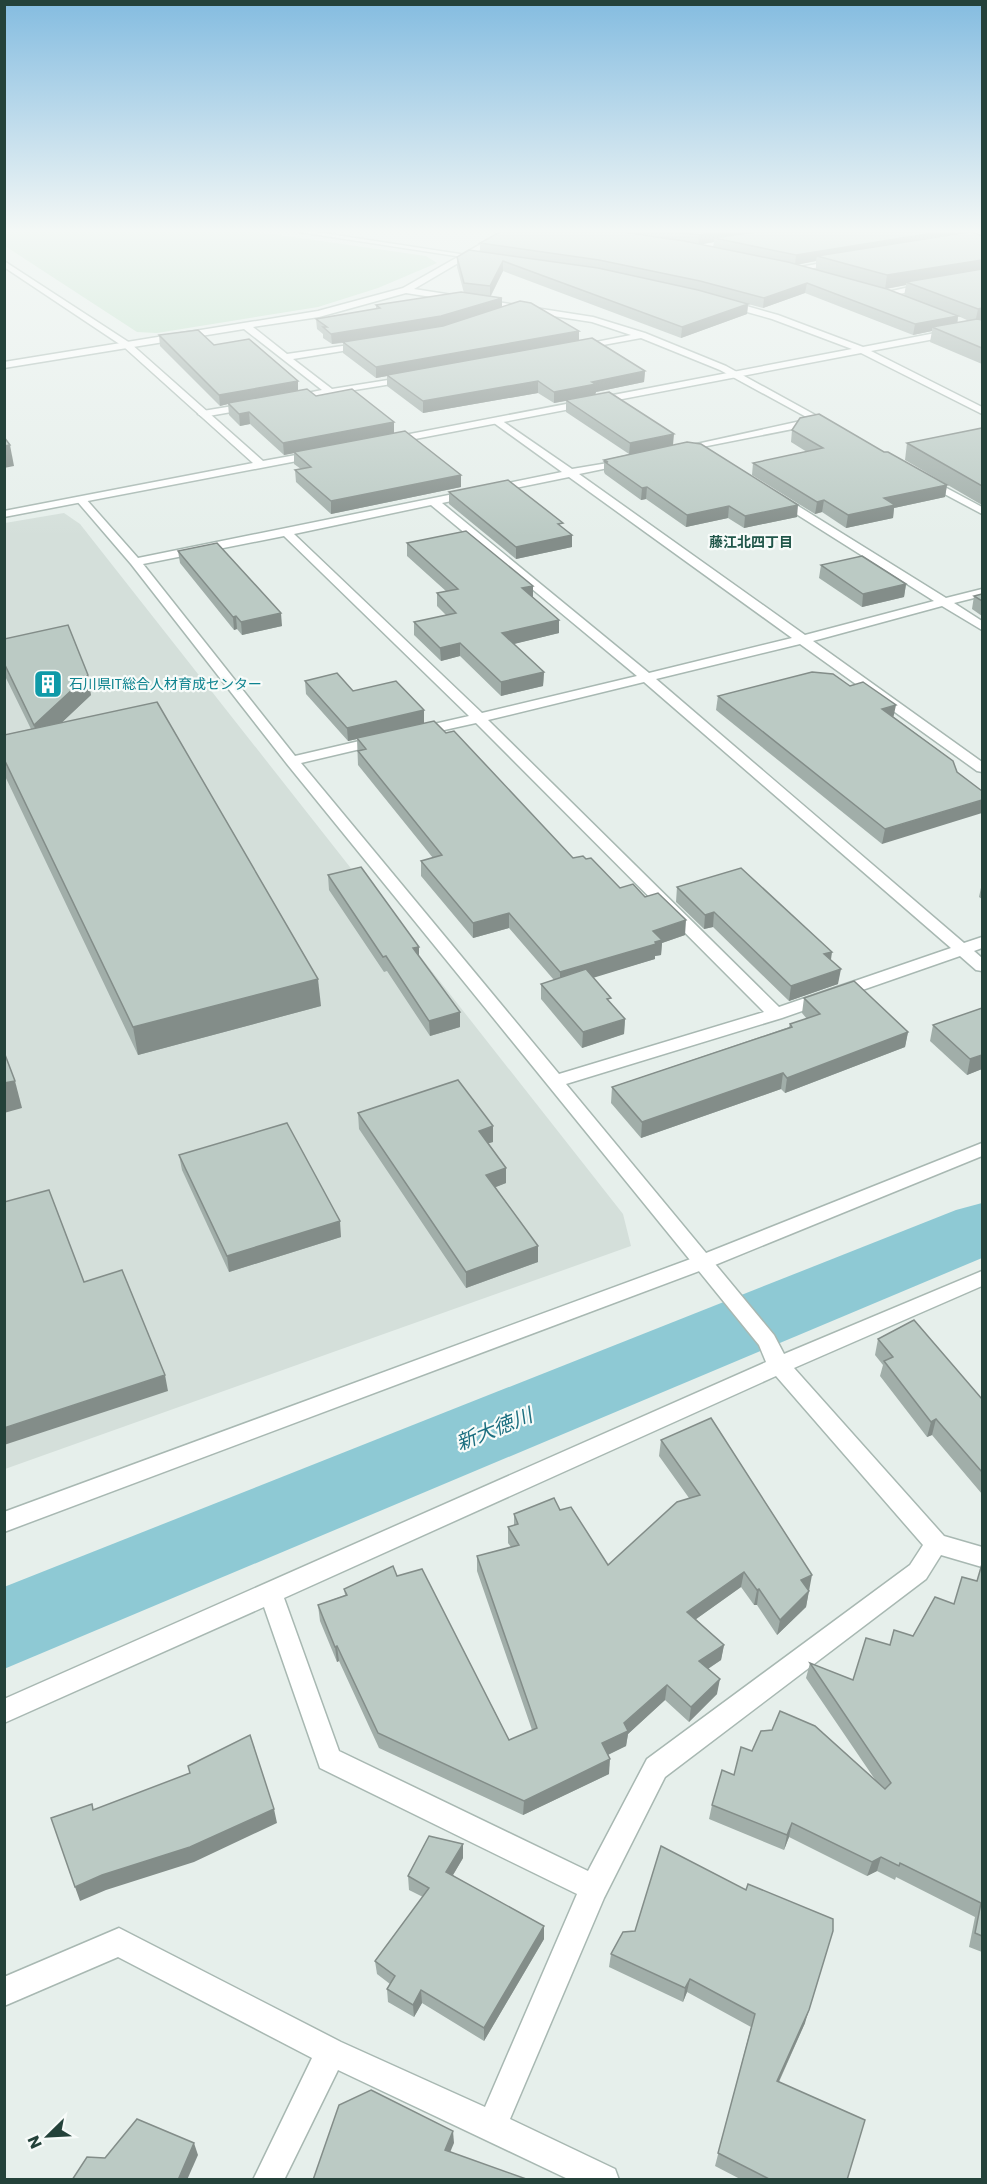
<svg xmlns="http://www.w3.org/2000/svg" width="987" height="2184" font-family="Poppins,'Noto Sans JP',sans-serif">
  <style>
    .built { fill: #d4dfda }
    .green { fill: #bfe0c8 }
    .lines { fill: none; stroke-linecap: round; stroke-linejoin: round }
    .river { fill: #8ec9d4; fill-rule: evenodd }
    .minor-casing { stroke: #a8b8b2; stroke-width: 3 }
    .tertiary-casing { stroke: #a8b8b2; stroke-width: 3 }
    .minor { fill: #fff; fill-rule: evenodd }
    .tertiary { fill: #fff; fill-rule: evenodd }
    .wall { fill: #a1aea9; fill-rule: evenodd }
    .shaded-wall { fill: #838d89 }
    .building { fill: #bbcac4; stroke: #838d89; stroke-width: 1.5 }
    .labels { text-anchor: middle; stroke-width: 4.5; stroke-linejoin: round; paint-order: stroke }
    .far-neighbourhood-label { font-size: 14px; font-weight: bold; fill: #1f5548; stroke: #f7fbf9 }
    .far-culture-label { font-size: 14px; fill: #0d838f; stroke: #f7fbf9; text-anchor: start }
    .near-water-label { font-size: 20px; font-style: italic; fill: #1c6f80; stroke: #f7fbf9 }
  </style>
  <rect width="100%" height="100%" fill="#e6efeb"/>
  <path class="built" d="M64,513L80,524L623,1214L631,1246L5,1469V523Z"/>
  <path class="green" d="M4,232H258L426,256L437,263L378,288L318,307L157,333L137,332L5,246Z"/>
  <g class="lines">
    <path class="river" d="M982,1203V1258L4,1669V1587L956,1210Z"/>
    <g class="minor-casing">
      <g id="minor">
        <path d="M502,232H511L414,289L593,317L645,333L726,366L837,427L832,430L818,424L692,449V445L810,419L720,370L641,338L576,350L571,347L631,335L592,322L406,293L319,317L253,327L287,354L370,342V346L367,347L293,359L332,389L413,376L415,378L410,381L287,401V397L322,390L244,329L4,368V362L318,311L403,288Z"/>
        <path d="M736,238L740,240L739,242L691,249L687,247Z"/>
        <path d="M839,260L843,262L842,264L793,271L789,269Z"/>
        <path d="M927,283L930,284V288L883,297L879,294Z"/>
        <path d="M251,403L254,404V408L203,417L198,414L203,411Z"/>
        <path d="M498,418L572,469L632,459V463L579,474L805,635L934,601L774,500V496H782L946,598L982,589V596L954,603L982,621V630L942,606L813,641L982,762V772L977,771L800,644L656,679L964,943L982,937V948L974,951L982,958V971L976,970L960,956L782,1018L566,1084L774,1335L784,1354L982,1271V1286L794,1368L944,1536L982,1547V1567L941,1555L926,1579L665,1777L604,1898L510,2119L615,2169L619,2180H570L338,2070L284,2180H253L312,2058L118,1957L4,2006V1977L119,1928L341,2042L485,2107L577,1894L320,1768L264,1607L4,1723V1699L766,1362L759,1345L287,764L131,564L76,500L81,497L85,498L138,558L562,472L494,423L493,421ZM569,477L792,638L649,673L442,503ZM431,505L637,676L482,713L294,534ZM284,536L469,716L412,729L410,732L412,735L417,736L476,723L764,1012L559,1074L301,763L386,743L388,740L386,737L381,736L295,756L143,564ZM644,682L951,948L779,1007L488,720ZM776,1376L923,1545L910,1565L647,1759L588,1871L339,1751L284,1598Z"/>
        <path d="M926,477L982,507V514L922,482V478Z"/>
      </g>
    </g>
    <g class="tertiary-casing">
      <g id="tertiary">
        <path d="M299,232H316L486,258L482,260Z"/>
        <path d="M4,261L130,343L263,461L318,451L323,454L318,457L4,517V511L253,463L124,347L4,267Z"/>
        <path d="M725,300L778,315L863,347L982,324V330L871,351L982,407V414L861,353L389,444L384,441L389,438L852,349L772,319L722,305L721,303Z"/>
        <path d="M982,1143V1156L710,1267L4,1532V1512L696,1257Z"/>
      </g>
    </g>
    <use href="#minor" class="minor"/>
    <use href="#tertiary" class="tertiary"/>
  </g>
  <g class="wall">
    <path d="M500,232H956L955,234L982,236V364L930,342L932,331L913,335L805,293L763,308L748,304L747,314L681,338L503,271L491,296L502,307L645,371L644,382L596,392L595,395L673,445L797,517L744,528L728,518L686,527L646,499L641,500L605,474L604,472V460L629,454L566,412V401L554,403L538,393L423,413L387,386V376L376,378L343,353V343L332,344L323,338V334L317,329L316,319L376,309V305L464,293L457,267V257L480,251V243ZM714,242L713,247L699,244ZM816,261V270L796,265ZM906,285L904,296L886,289ZM958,316L969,321L957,323Z"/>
    <path d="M159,335L214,345L298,391L394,422V433L461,487L331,514L296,482L295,470L301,469L294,464V453L284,455L250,424L240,426L229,415L228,404L220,406L160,346Z"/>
    <path d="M982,428V505L905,460L907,443Z"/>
    <path d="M792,430L884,452L947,485L945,497L894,508L893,518L846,528L822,512L815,514L752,475L753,463L807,452L791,442Z"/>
    <path d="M449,492L563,528L572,535V547L516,559L449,504Z"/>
    <path d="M407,543L533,598L559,620V633L513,644L544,672L543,686L501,696L460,656L441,661L414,635V622L446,615L437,606V593L447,592L407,556Z"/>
    <path d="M178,551L282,626L242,635L237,629L234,630L180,563Z"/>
    <path d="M821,565L906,584L904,597L862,607L819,578Z"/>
    <path d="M982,594V616L972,609L974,596Z"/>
    <path d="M4,639L91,695L61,723L321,1006L138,1055L4,774V735L31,729L4,674Z"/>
    <path d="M305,681L353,691L424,723L573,858L620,888L685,935L662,943L661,955L655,956V959L593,977L611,1004L625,1019L624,1034L582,1048L541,999V984L554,980L509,928L473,938L421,876V861L433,858L358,765L357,739L348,741L306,694Z"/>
    <path d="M718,696L894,717L953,761L882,844L716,710Z"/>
    <path d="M328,875L419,947V957L460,1027L430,1036L387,971L384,972L329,890Z"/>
    <path d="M982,883V899L979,897Z"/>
    <path d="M677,887L838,984L789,1001L713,927L704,929L676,902Z"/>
    <path d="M804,998L908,1032L905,1047L785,1093L781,1089L641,1138L611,1103L612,1087L789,1027L790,1024L807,1019L802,1013Z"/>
    <path d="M982,1008V1069L967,1075L930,1041L933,1025Z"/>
    <path d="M358,1113L493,1142L488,1143L506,1168V1183L495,1187L538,1246V1262L466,1288L359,1129Z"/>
    <path d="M179,1155L341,1237L229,1272L182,1170Z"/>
    <path d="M878,1339L982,1399V1494L932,1435L927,1437L880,1376L883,1365L875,1355Z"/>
    <path d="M661,1440L809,1590L806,1607L777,1635L757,1605H754L741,1587L696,1619L724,1645L721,1660L708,1669L717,1694L689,1722L665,1700L628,1734L626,1746L608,1755L609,1774L523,1815L379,1748L339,1661L337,1662L320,1621L318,1605L345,1595L344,1589L397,1576L509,1740L532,1730L477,1571V1556L511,1547L508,1543V1527L514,1525V1514L560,1510L608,1565L689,1498L659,1456Z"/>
    <path d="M982,1564V1952L969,1947L975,1917L896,1877L895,1880L877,1871L867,1876L789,1837L784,1850L709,1819L712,1805L752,1751L876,1781L806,1678L810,1663L853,1680L890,1645L913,1636L954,1604L977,1581Z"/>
    <path d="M463,1858L453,1875L544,1939L484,2041L422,2003L414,2017L388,2002L387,1989L390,1984L377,1974L375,1961L423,1897L409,1890L408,1876Z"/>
    <path d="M623,1932L805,2023L779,2082L847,2180H742L715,2166L751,2027L687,1992L683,2002L609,1967L611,1954Z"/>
  </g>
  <g class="shaded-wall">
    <path d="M718,232H771L714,238V242L698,245L699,235Z"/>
    <path d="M939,232H956L955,238L817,256L816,261L795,265L796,255Z"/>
    <path d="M982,260V273L906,282V285L885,289L887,275Z"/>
    <path d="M503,261V271L490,297V286Z"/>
    <path d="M807,283L805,293L763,308L764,298Z"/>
    <path d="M502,298V308L441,327L332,344L331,334Z"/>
    <path d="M748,304L747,314L681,338L682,327Z"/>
    <path d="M982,308V322L975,323L978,309Z"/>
    <path d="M958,316L957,327H932V331L913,335L915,324Z"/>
    <path d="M579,331V342L376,378V367Z"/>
    <path d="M645,371L644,382L596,392L595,395L554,403V392L592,382Z"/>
    <path d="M298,381V392L228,403V404L220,406L219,395Z"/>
    <path d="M538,381V393L423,413V401Z"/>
    <path d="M249,412L250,424L240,426L239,414Z"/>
    <path d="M394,422V434L284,455L283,443Z"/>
    <path d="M674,434L673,445L629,455L630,443Z"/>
    <path d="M10,445L14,466L4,468V446Z"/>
    <path d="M461,475V487L331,514V501Z"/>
    <path d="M947,485L945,497L894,508L893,518L846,528L848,515L884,498Z"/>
    <path d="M647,487L646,499L641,500L642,488Z"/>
    <path d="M824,500L822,512L815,514L817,502Z"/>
    <path d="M798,505L797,517L744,528L745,516Z"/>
    <path d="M729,506L728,518L686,527L687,515Z"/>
    <path d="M572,535V547L516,559V547Z"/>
    <path d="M906,584L904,597L862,607L863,594Z"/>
    <path d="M533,586V599L522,588Z"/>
    <path d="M281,613L282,626L242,635L241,622Z"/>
    <path d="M236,616L237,629L234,630L233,617Z"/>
    <path d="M559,620V633L502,647V633Z"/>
    <path d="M460,643V656L441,661L440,648Z"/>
    <path d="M544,672L543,686L501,696V682Z"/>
    <path d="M88,675L91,695L38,745L34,725Z"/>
    <path d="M896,705L893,719L882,709Z"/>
    <path d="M424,710V724L348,741L347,728Z"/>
    <path d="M982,800V813L882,844L885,829Z"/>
    <path d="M714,912L713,927L704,929L705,915Z"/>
    <path d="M509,913V928L473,938V923Z"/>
    <path d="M686,920L685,935L662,943L661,955L655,956V959L560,988V972L653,931Z"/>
    <path d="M419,947V962L413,948Z"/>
    <path d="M832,952L830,967L824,954Z"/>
    <path d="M841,969L838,984L789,1001L791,986Z"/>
    <path d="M318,979L321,1006L138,1055L133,1027Z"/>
    <path d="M460,1012V1027L430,1036L429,1021Z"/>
    <path d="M625,1019L624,1034L582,1048L583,1032Z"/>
    <path d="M908,1032L905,1047L785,1093L787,1078Z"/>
    <path d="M982,1055V1069L967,1075L970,1059Z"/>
    <path d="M783,1073L781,1089L641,1138L642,1122Z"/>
    <path d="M15,1081L22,1108L4,1113V1083Z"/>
    <path d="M493,1126V1142L479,1146V1131Z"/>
    <path d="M506,1168V1183L486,1191V1175Z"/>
    <path d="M340,1221L341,1237L229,1272L227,1256Z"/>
    <path d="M538,1246V1262L466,1288V1272Z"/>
    <path d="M165,1375L168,1391L4,1445V1428Z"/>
    <path d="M936,1419L932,1435L927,1437L931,1422Z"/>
    <path d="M744,1572L741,1587L685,1627L687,1612Z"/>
    <path d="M812,1575L809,1591L801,1580Z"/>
    <path d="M759,1589L757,1605H754L757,1590Z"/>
    <path d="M809,1591L806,1607L777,1635L780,1620Z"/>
    <path d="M724,1645L721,1660L697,1676L699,1661Z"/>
    <path d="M337,1646L339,1661L337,1662L335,1647Z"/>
    <path d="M720,1679L717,1694L689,1722L691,1707Z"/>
    <path d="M667,1685L665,1700L628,1734L626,1746L601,1758L602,1743Z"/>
    <path d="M610,1759L609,1774L523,1815L524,1801Z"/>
    <path d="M274,1809L277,1823L194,1862L106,1890L80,1901L75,1887L102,1875Z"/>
    <path d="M792,1823L789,1837L784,1850L787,1835Z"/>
    <path d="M463,1844V1858L447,1885L446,1872Z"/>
    <path d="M881,1857L877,1871L867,1876L872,1862Z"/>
    <path d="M544,1926V1939L484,2041V2028Z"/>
    <path d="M833,1931L805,2023L773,2094L777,2081Z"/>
    <path d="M690,1979L687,1992L683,2002L685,1988Z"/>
    <path d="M421,1990L422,2003L414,2017L413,2005Z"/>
    <path d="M453,2131L454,2143L446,2162L445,2150Z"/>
    <path d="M194,2143L198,2155L187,2180H178Z"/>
  </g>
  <g class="building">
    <path d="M500,232H622L684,241L788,262L887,289L958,316L915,324L807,283L764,298L700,281L599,260L480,243Z"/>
    <path d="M675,232H718L699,235Z"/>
    <path d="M756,232H939L796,255L714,238Z"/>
    <path d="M969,232H972L982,236V260L887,275L817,256Z"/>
    <path d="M469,250L598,268L698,290L748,304L682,327L503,261L490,286L464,283L457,257Z"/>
    <path d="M982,269V308L978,309L906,282Z"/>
    <path d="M461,292L502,298L441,316L331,334L323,327H327L316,319L380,308L376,305Z"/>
    <path d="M520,301L531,303L579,331L376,367L343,342L443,326Z"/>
    <path d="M977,319L982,320V348L932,327Z"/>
    <path d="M198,330L214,345L249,339L298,381L219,395L159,335Z"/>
    <path d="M592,338L645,371L592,382L596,384L554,392L538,381L423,401L387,375Z"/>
    <path d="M307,389L316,396L352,389L394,422L283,443L249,412L239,414L228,403Z"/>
    <path d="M609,392L674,434L630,443L566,400Z"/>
    <path d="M819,414L884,452H888L947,485L884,498L895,505L848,515L824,500L817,502L753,463L823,448L792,430L800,418Z"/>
    <path d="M982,428V486L907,443Z"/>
    <path d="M405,431L461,475L331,501L295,470L311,467L294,452Z"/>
    <path d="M4,437L10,445L4,446Z"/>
    <path d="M687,442L701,444L798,505L745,516L729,506L687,515L647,487L642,488L605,462H608L604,460Z"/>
    <path d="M508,480L563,523L558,524L572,535L516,547L449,492Z"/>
    <path d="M466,531L533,586L522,588L559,620L502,633L544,672L501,682L460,643L440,648L414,622L456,613L437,593L458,589L407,543Z"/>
    <path d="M217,543L281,613L241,622L236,616L233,617L178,551Z"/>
    <path d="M862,556L906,584L863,594L821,565Z"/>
    <path d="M982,594V601L974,596Z"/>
    <path d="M68,625L88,675L34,725L4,663V639Z"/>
    <path d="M812,672L833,674L850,686L863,682L896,705L882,709L953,761L957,772L982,791V800L885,829L718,696Z"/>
    <path d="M337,673L353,691L396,681L424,710L347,728L305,681Z"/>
    <path d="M157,702L318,979L133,1027L4,759V735Z"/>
    <path d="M434,721L446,733L454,731L573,858L583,856L586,859L591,858L620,888L633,884L645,897L658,893L686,920L653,931L662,940L655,942L656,944L560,972L509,913L473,923L421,861L442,855L358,751L366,749L357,738Z"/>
    <path d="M361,867L419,947L413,948L460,1012L429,1021L386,956L383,957L328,875Z"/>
    <path d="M741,868L832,952L824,954L841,969L791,986L714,912L705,915L677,887Z"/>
    <path d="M586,969L611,998L607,999L625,1019L583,1032L541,984Z"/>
    <path d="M854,981L908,1032L787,1078L783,1073L642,1122L612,1087L792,1027L790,1024L820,1014L804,998Z"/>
    <path d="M982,1008V1055L970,1059L933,1025Z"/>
    <path d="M4,1052L15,1081L4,1083Z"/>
    <path d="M458,1080L493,1126L479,1131L506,1168L486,1175L538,1246L466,1272L358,1113Z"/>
    <path d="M287,1123L340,1221L227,1256L179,1155Z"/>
    <path d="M49,1190L84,1282L122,1270L165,1375L4,1428V1202Z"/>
    <path d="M914,1320L982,1399V1472L936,1419L931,1422L884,1361L893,1357L878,1339Z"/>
    <path d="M711,1418L812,1575L801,1580L809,1591L780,1620L759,1589L757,1590L744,1572L687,1612L724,1645L699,1661L720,1679L691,1707L667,1685L624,1723L628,1731L602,1743L610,1759L524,1801L378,1733L337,1646L335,1647L318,1605L347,1595L344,1589L393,1566L397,1576L422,1569L509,1740L537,1728L477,1556L519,1545L508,1527L518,1524L514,1514L554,1498L560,1510L571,1507L608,1565L677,1502L700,1495L661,1440Z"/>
    <path d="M982,1564V1936L975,1933L981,1903L900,1863L899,1866L881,1857L872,1862L792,1823L787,1835L712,1805L722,1770L734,1775L741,1747L752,1751L761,1731L772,1730L780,1711L815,1726L885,1789L891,1783L810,1663L853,1680L866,1638L890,1645L894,1630L913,1636L935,1597L954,1604L962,1577L977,1581Z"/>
    <path d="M250,1735L274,1809L190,1847L102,1875L75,1887L51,1818L92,1804L93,1810L190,1773L188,1766Z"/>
    <path d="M429,1836L463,1844L446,1872L544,1926L484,2028L421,1990L413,2005L387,1989L395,1976L375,1961L429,1888L408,1876Z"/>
    <path d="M661,1846L746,1890L748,1884L833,1919V1931L809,2010L777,2081L865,2120L847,2180H771L718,2153L755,2014L690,1979L685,1988L611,1954L623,1932L635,1931Z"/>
    <path d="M371,2090L453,2131L445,2150L529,2180H313L339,2105Z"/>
    <path d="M137,2119L194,2143L178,2180H72L87,2157L105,2158Z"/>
  </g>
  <linearGradient id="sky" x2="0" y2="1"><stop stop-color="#84bce0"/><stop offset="0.43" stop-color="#f4f8f6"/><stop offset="1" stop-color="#f4f8f6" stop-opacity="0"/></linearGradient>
  <rect width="987" height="537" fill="url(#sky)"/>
  <defs>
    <g id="building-square" transform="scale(1.5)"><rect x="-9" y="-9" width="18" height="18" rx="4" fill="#0f9aa8" stroke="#f7fbf9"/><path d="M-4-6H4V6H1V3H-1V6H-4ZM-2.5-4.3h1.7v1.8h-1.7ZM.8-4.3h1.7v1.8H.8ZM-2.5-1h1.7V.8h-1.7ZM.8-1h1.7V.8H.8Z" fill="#fff"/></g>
  </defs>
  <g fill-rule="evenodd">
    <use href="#building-square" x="48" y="684"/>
  </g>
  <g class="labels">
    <g class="far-neighbourhood-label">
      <text x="751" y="547">藤江北四丁目</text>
    </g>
    <g class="far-culture-label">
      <text x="69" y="689">石川県IT総合人材育成センター</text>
    </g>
    <g class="near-water-label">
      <text transform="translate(494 1429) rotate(-22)" y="7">新大徳川</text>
    </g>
  </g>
  <rect width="987" height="2184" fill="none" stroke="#24423a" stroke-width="12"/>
  <g transform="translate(48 2136) rotate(246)" stroke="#f7fbf9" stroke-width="4.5" paint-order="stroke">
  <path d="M0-4.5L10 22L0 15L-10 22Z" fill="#24423a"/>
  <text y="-9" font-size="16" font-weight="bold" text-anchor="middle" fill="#24423a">N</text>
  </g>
</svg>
